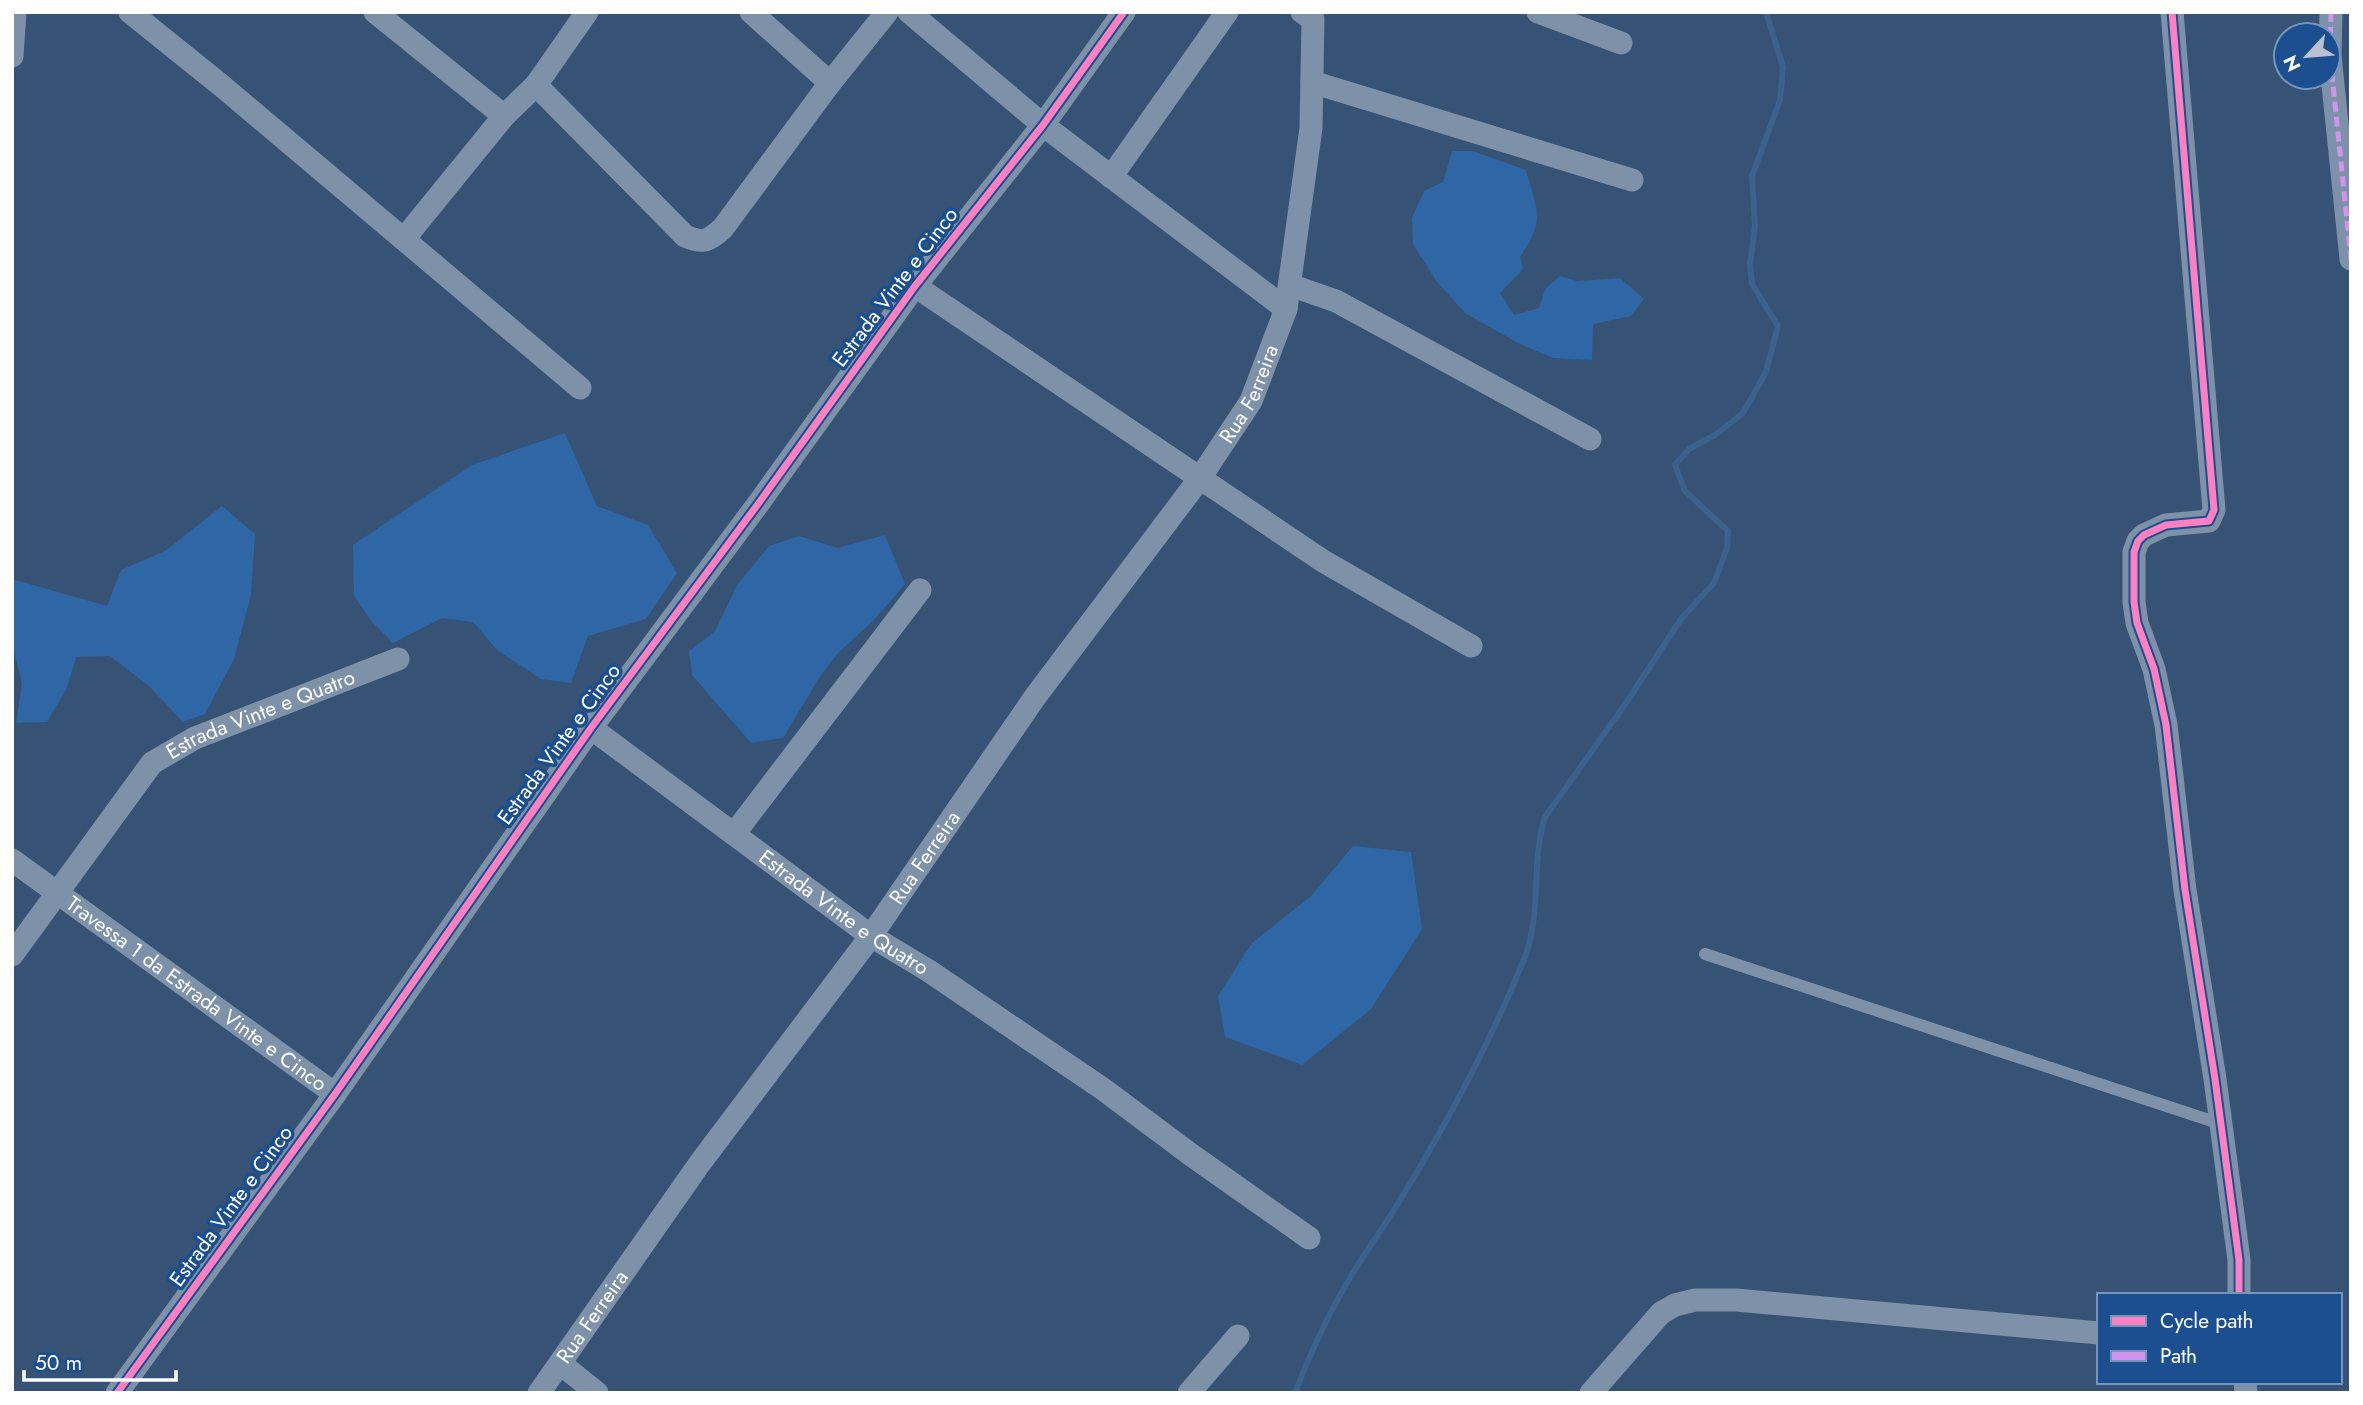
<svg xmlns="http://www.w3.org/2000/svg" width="2363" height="1405" font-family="Jost,sans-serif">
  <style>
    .green { fill: #2f66a5 }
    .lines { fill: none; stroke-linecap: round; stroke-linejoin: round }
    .stream { stroke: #3b618d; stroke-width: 6 }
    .lane { stroke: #7d92a8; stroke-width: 12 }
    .street { stroke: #7d92a8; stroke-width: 23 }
    .quiet { stroke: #d193ec; stroke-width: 5; stroke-dasharray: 10 5; stroke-linecap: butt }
    .cycleway-casing { stroke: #1b4f8f; stroke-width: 11 }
    .cycleway { stroke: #ff80c0; stroke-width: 7 }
    .labels { text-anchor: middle; stroke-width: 7; stroke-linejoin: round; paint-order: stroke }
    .street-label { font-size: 21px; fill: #fff; stroke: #1b4f8f }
  </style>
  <rect width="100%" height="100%" fill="#365274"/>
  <g class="green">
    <path d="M1452,151H1473L1526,170C1537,212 1546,219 1520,257L1523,269L1500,293L1514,315L1539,308L1545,289L1560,276L1577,281L1620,278L1644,299L1631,316L1593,324L1592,360L1553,358L1520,344L1465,313L1437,282L1413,244L1412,218L1424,191L1443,182Z"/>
    <path d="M565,433L597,506L648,525L677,573L646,619L588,636L571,683L541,679L497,650L473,622L442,618L393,643L372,622L354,596L353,545L472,465Z"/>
    <path d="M222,506L255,534L251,595L234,659L205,714L183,722L150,687L110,656L76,657L67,688L47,722L16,723L22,684L12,643V579L107,606L121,570L165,551Z"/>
    <path d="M885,535L905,584L874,620L837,654L819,678L783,738L751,743L692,675L689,651L715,631L737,585L769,546L799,536L837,548Z"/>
    <path d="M1353,846L1411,852L1422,929L1371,1009L1302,1065L1225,1037L1218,996L1252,943L1311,896Z"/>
  </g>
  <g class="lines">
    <path class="stream" d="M1295,1393C1310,1354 1328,1314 1350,1278C1365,1252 1383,1228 1399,1202C1446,1125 1489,1045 1523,962C1543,915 1530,864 1545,817L1626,703L1681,619L1714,583L1727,548L1728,531L1685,491L1675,465L1689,449L1715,435L1743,413L1766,372L1778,326L1752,284L1750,264L1755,226L1752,176L1780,100L1783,67L1766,12"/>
    <path class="lane" d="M1705,954L2221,1124"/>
    <g class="street">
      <path d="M130,12L222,86L580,388"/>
      <path d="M375,12L504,116"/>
      <path d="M751,12L830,83"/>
      <path d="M909,12L1043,125L1286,309L1311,128L1313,19L1302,12"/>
      <path d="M1538,12L1621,43"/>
      <path d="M2172,12L2214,510L2209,521L2166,525L2144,535L2138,541L2134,552V602L2137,623L2154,669L2166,725L2185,890L2215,1079L2239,1260V1295"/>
      <path d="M2331,12L2330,56L2351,259"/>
      <path d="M12,56L15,12"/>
      <path d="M1312,82L1632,180"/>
      <path d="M536,85L685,236C703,244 709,241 723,228L830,83L887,12"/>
      <path d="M1111,177L1227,12"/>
      <path d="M404,239L504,116L536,85L587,12"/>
      <path d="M1290,285L1336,301L1590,439"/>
      <path d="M915,286L1323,561L1471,646"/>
      <path id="s1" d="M591,728L871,936L929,971L1103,1089L1190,1154L1309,1238"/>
      <path d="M734,834L920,590"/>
      <path id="s2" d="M12,860L335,1094"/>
      <path id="s3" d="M12,955L152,763L195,738L398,659"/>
      <path d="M561,1364L597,1393"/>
      <path d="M2245,1382L2246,1393"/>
      <path d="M117,1393L335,1094L591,728L758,504L915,286L1043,125L1124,12"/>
      <path id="s4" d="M539,1393L700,1163L871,936L1035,697L1200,478L1251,401L1286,309"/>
      <path d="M1189,1393L1238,1336"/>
      <path d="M1591,1393L1661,1313L1675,1305L1695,1300H1736L2099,1333"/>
    </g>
    <path class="quiet" d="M2331,12L2330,56L2351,259"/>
    <g class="cycleway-casing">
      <g id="cycleway">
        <path d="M2172,12L2214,510L2209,521L2166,525L2144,535L2138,541L2134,552V602L2137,623L2154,669L2166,725L2185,890L2215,1079L2239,1260V1295"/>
        <path d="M117,1393L335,1094L591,728L758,504L915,286L1043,125L1124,12"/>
      </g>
    </g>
    <use href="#cycleway" class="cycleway"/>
  </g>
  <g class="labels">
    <g class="street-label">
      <text transform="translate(895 287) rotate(-53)" y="7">Estrada Vinte e Cinco</text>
      <text dy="7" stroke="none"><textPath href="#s4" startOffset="1227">Rua Ferreira</textPath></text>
      <text dy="7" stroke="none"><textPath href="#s3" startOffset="357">Estrada Vinte e Quatro</textPath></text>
      <text transform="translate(559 744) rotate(-54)" y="7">Estrada Vinte e Cinco</text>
      <text dy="7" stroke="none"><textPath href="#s4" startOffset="660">Rua Ferreira</textPath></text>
      <text dy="7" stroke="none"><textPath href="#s1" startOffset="313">Estrada Vinte e Quatro</textPath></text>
      <text dy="7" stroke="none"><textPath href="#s2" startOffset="228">Travessa 1 da Estrada Vinte e Cinco</textPath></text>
      <text transform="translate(231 1206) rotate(-54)" y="7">Estrada Vinte e Cinco</text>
      <text dy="7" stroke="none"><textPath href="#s4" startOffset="93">Rua Ferreira</textPath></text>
    </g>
  </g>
  <rect width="2363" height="1405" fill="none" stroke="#ffffff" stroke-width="28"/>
  <rect x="2097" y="1293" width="245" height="91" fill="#1b4f8f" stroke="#7695bc" stroke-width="2"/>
  <rect x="2111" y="1316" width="35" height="10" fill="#ff80c0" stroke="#7695bc" stroke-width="2"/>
  <text x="2160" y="1328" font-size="21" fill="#ffffff">Cycle path</text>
  <rect x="2111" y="1351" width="35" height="10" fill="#d193ec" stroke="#7695bc" stroke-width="2"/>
  <text x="2160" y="1363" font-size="21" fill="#ffffff">Path</text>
  <g transform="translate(2307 56) rotate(244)"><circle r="33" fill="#1b4f8f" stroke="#7695bc" stroke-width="2"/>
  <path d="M0-5L12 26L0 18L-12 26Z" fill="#b9c2ce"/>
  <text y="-10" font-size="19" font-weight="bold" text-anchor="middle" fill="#ffffff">N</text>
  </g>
  <path d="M24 1370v10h152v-10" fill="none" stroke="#ffffff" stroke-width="3.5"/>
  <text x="35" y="1370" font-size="21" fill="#ffffff" stroke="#1b4f8f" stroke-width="5" paint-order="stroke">50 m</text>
</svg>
